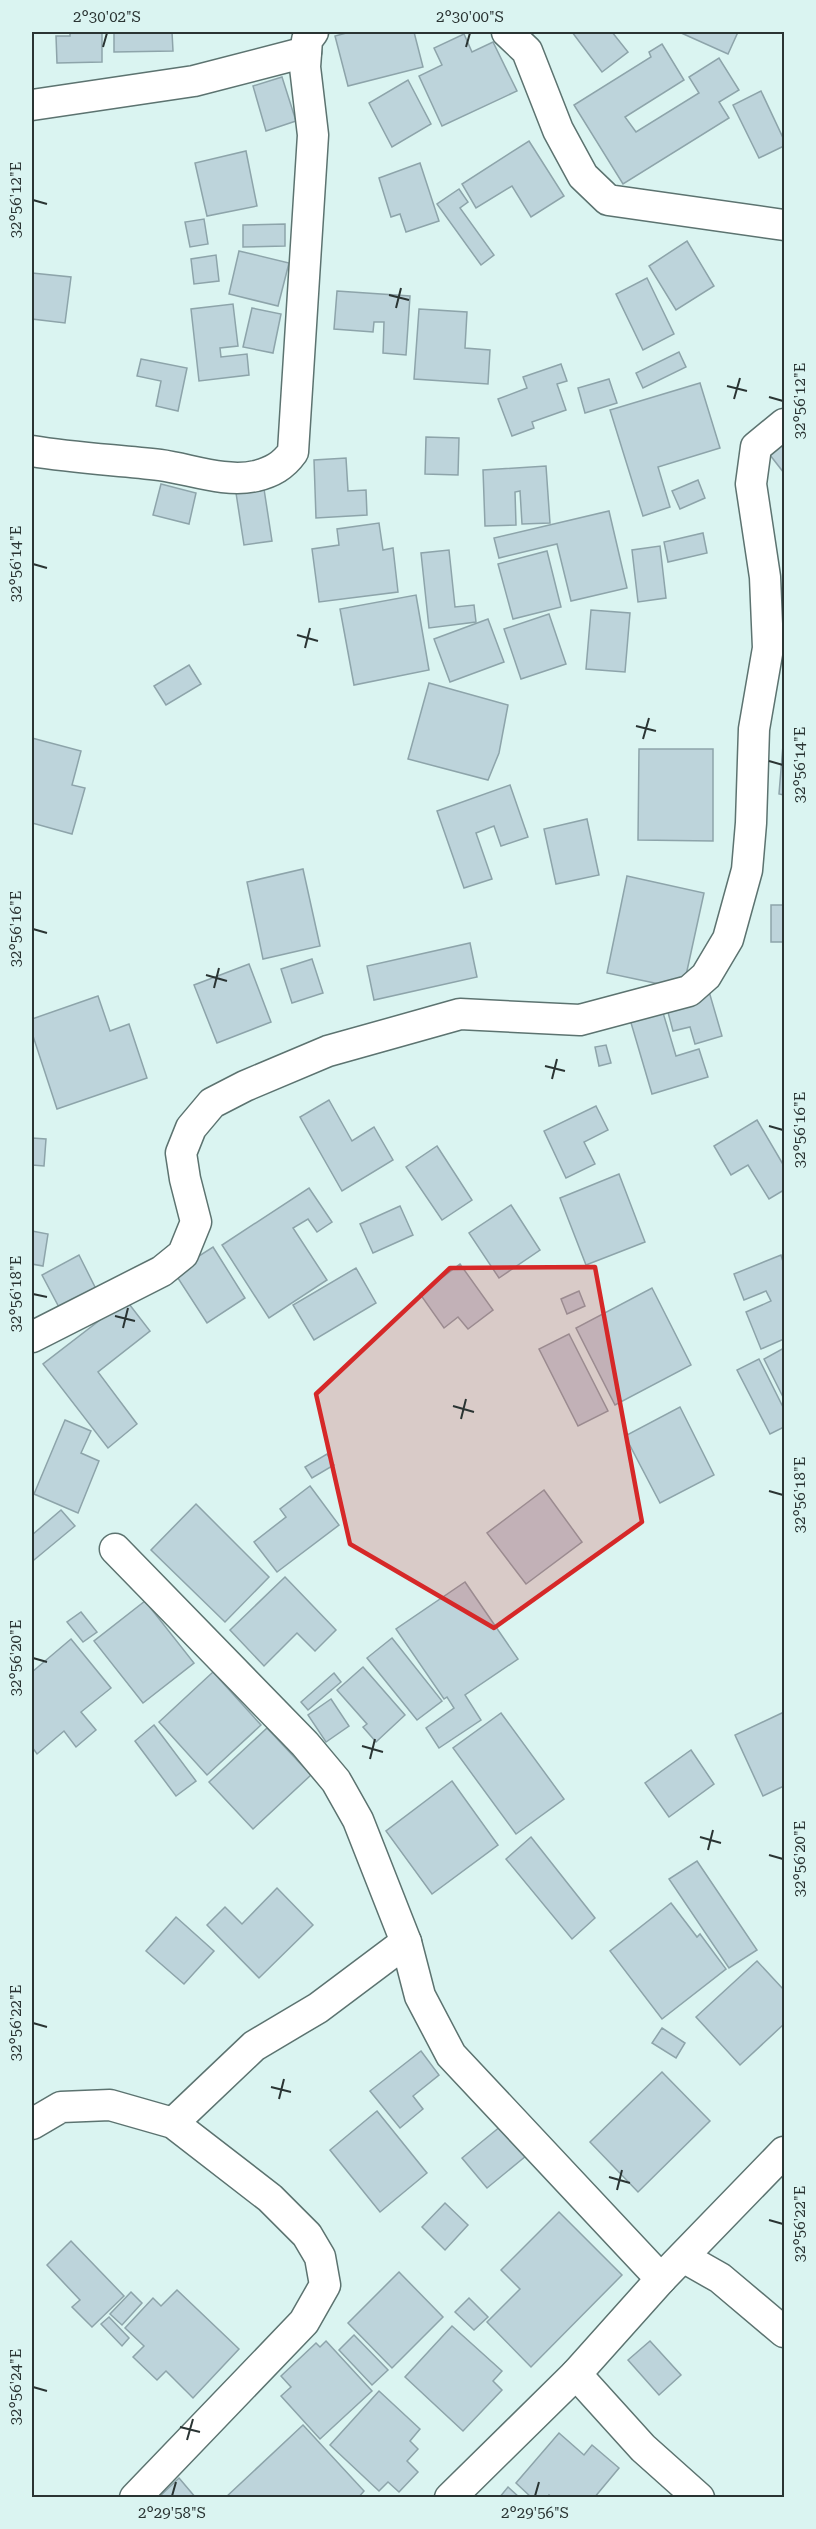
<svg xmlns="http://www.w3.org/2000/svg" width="816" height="2529" font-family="'Roboto Serif',serif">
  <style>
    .building { fill: #bdd4db; stroke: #8da4aa; stroke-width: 1.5 }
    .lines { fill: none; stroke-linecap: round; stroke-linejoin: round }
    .minor-casing { stroke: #5c7370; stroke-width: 33 }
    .minor { stroke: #fff; stroke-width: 30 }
    .marked { fill: #d62828; fill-opacity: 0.2; stroke: #d62828; stroke-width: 4.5; stroke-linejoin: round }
    .ticks { fill: none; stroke: #2a3433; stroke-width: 2 }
    .neatline { fill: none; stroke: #2a3433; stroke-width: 2 }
    .ticks-label { font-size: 15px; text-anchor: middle; fill: #2a3433 }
  </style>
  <rect width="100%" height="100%" fill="#daf4f1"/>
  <g class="building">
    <path d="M70,32H102V62L57,63L56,36H70Z"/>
    <path d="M114,32H172L173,51L114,52Z"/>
    <path d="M350,32H414L423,67L348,86L335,36Z"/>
    <path d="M572,32H612L628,52L602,72Z"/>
    <path d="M679,32H738L728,54Z"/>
    <path d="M464,34L472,52L493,42L517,91L442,126L419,76L442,65L434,48Z"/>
    <path d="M662,44L684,80L625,117L636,132L699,93L689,77L719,58L739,90L719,102L729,118L623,184L574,105L651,57L649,52Z"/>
    <path d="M282,77L296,121L266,131L253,86Z"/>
    <path d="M408,80L431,124L392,147L369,103Z"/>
    <path d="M761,91L784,140V146L759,158L733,105Z"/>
    <path d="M529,141L564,196L531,217L512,186L476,208L462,184Z"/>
    <path d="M246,151L257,206L207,216L195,163Z"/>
    <path d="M420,163L439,221L406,232L400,214L391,217L379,178Z"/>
    <path d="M459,189L468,202L460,208L494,255L481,265L437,204Z"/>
    <path d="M204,219L208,244L190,247L185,222Z"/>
    <path d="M285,224V246L243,247V225Z"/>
    <path d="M687,241L714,286L676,310L649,266Z"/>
    <path d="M239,251L289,263L278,306L229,294Z"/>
    <path d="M216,255L219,281L194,284L191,259Z"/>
    <path d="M32,273L71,277L65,323L32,319Z"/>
    <path d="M647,278L674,334L643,350L616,294Z"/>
    <path d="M337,291L410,296L406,355L383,353L384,322H374L373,332L334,329Z"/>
    <path d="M233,304L238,346L220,348L221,357L247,354L249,375L199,381L191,309Z"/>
    <path d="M252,308L281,314L273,353L243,347Z"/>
    <path d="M419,309L467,312L465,348L490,350L488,384L414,379Z"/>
    <path d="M679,352L686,367L643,388L636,373Z"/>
    <path d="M141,359L187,368L178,411L156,406L161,381L137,376Z"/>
    <path d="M561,364L567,381L557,384L566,410L532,422L534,428L512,436L498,399L527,388L523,377Z"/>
    <path d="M609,379L617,403L585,413L578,388Z"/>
    <path d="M700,383L720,448L658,467L670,507L643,516L610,410Z"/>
    <path d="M426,437L459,438L458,475L425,474Z"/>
    <path d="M784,443V473L770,455Z"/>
    <path d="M346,458L348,491L366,490L367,515L316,518L314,460Z"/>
    <path d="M546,466L550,523L522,524L520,491L515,492L516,525L485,526L483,470Z"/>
    <path d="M698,480L705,498L680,509L672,491Z"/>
    <path d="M161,484L196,493L189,524L153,515Z"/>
    <path d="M264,489L272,541L244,545L236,493Z"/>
    <path d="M609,511L627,588L571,601L557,544L499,558L494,538Z"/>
    <path d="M379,523L383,550L393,548L398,592L319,602L312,549L339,545L337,529Z"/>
    <path d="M703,533L707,553L668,562L664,542Z"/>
    <path d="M660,546L666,598L638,602L632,550Z"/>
    <path d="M449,550L455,607L474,605L476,622L429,628L421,553Z"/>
    <path d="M547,551L561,607L513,619L498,564Z"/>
    <path d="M416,595L429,670L354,685L340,609Z"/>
    <path d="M591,610L630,613L625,672L586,669Z"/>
    <path d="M549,614L566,664L521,679L504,629Z"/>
    <path d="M488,619L504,662L450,682L434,639Z"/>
    <path d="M189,665L201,684L166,705L154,686Z"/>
    <path d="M429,683L508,705L499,753L488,780L408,759Z"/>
    <path d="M32,738L81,751L72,785L85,788L72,834L32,823Z"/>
    <path d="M783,745H784V795L779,794Z"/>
    <path d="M639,749H713V841L638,840Z"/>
    <path d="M510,785L528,837L501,846L494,826L476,833L492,879L464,888L437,811Z"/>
    <path d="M587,819L599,875L556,884L544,829Z"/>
    <path d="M303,869L320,946L263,959L247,882Z"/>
    <path d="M627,876L704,893L683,989L607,973Z"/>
    <rect x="771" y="905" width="13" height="37"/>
    <path d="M470,943L477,977L374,1000L367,966Z"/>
    <path d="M312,959L323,993L292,1003L281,969Z"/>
    <path d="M249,964L271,1022L217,1043L194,985Z"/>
    <path d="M708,988L722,1036L695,1044L690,1027L673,1031L665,1001Z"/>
    <path d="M98,996L110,1031L129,1024L147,1078L57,1109L32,1033V1019Z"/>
    <path d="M661,1006L676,1056L699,1049L708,1077L652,1094L629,1016Z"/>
    <path d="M606,1045L611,1063L599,1066L595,1047Z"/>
    <path d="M329,1100L352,1141L374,1127L393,1160L342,1191L300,1117Z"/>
    <path d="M596,1106L608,1130L584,1142L595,1164L566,1178L544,1131Z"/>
    <path d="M757,1120L784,1166V1190L769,1199L748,1165L731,1175L714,1146Z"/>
    <path d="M32,1138L46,1139L44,1166L32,1165Z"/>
    <path d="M437,1146L472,1200L442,1220L406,1167Z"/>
    <path d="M619,1174L645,1242L586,1265L560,1198Z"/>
    <path d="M309,1188L332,1222L317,1232L308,1219L293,1228L327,1280L269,1318L222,1245Z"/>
    <path d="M511,1205L540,1250L499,1278L469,1233Z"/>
    <path d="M400,1206L413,1235L373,1253L360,1224Z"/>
    <path d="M32,1231L48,1234L43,1266L32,1264Z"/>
    <path d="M213,1247L245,1298L207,1323L174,1272Z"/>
    <path d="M79,1255L97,1291L61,1311L42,1275Z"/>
    <path d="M781,1255L784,1265V1339L761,1349L746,1312L771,1301L766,1291L744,1300L734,1274Z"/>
    <path d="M460,1264L493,1310L468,1329L458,1317L444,1328L420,1294Z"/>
    <path d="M356,1268L376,1303L314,1340L293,1305Z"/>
    <path d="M652,1288L691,1365L615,1405L576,1328Z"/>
    <path d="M579,1291L585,1306L567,1314L561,1299Z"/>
    <path d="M126,1300L150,1331L98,1372L137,1424L108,1448L43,1364Z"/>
    <path d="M569,1334L608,1411L578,1426L539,1349Z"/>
    <path d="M784,1348V1399L764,1359Z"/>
    <path d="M759,1359L783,1407L784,1406V1427L770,1434L737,1370Z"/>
    <path d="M680,1407L714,1475L660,1503L625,1436Z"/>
    <path d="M65,1420L91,1431L81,1453L99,1461L78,1513L34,1494Z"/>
    <path d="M327,1454L334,1465L312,1478L305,1467Z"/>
    <path d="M310,1486L339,1525L277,1572L254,1542L286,1517L280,1509Z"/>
    <path d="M544,1490L582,1542L526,1584L487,1533Z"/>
    <path d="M196,1504L269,1577L225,1622L151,1550Z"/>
    <path d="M61,1510L75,1526L34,1560L32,1557V1535Z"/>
    <path d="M285,1577L336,1630L315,1651L297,1633L264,1666L230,1630Z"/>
    <path d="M465,1582L518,1659L465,1695L481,1720L439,1748L426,1728L454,1708L447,1697L444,1699L396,1629Z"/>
    <path d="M145,1601L194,1663L143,1703L94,1641Z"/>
    <path d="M81,1612L97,1632L83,1642L67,1622Z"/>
    <path d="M392,1638L442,1701L417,1720L367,1658Z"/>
    <path d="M71,1639L111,1688L81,1712L96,1730L76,1747L64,1731L37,1754L32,1747V1672Z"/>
    <path d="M363,1667L405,1715L376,1742L363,1727L367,1724L337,1690Z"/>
    <path d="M213,1672L261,1725L207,1775L159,1722Z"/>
    <path d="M334,1673L341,1682L308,1710L301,1702Z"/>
    <path d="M331,1699L349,1726L326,1742L308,1715Z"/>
    <path d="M784,1712V1786L763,1796L735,1735Z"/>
    <path d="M501,1713L564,1799L516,1834L453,1748Z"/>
    <path d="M154,1725L196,1781L176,1796L135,1741Z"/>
    <path d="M267,1728L311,1775L253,1829L209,1782Z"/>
    <path d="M691,1750L714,1784L669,1817L645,1783Z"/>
    <path d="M452,1781L498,1845L432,1894L386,1831Z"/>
    <path d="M531,1837L595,1918L572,1939L506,1859Z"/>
    <path d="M697,1861L757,1950L729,1968L669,1879Z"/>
    <path d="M277,1888L313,1925L259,1978L207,1925L225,1907L242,1924Z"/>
    <path d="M671,1903L697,1937L700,1934L726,1969L662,2019L610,1951Z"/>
    <path d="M176,1917L214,1951L184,1984L146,1951Z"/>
    <path d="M757,1961L784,1990V2024L740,2065L696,2017Z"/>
    <path d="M662,2028L685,2043L676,2058L652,2043Z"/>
    <path d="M421,2051L439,2075L413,2096L423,2109L400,2128L370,2091Z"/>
    <path d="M662,2072L710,2121L638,2192L590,2142Z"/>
    <path d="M377,2111L427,2173L380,2212L330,2150Z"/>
    <path d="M501,2126L526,2156L487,2188L462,2158Z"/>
    <path d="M445,2203L468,2225L445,2250L422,2227Z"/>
    <path d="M559,2212L622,2275L531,2367L487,2322L520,2289L501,2270Z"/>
    <path d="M71,2241L124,2296L92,2327L72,2307L80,2300L47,2265Z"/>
    <path d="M399,2272L443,2317L392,2368L348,2323Z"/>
    <path d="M177,2290L239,2349L193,2398L166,2371L157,2380L133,2357L144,2346L125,2328L153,2298L161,2306Z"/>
    <path d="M131,2292L142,2303L122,2325L110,2314Z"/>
    <path d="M469,2298L488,2317L474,2330L455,2312Z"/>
    <path d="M109,2317L129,2338L122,2346L101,2324Z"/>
    <path d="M452,2326L502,2371L493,2381L502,2390L463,2431L405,2377Z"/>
    <path d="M354,2335L388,2370L372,2385L339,2350Z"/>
    <path d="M326,2341L372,2391L320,2439L281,2396L291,2387L281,2376L316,2343L320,2347Z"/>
    <path d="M650,2341L681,2375L659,2395L628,2360Z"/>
    <path d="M379,2391L420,2429L410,2441L418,2449L407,2461L418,2472L399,2492L388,2482L379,2491L330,2445Z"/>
    <path d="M303,2425L364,2491L358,2498H225Z"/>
    <path d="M559,2433L584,2455L592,2445L619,2468L594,2498H552L549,2495L547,2498H532L516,2483Z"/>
    <path d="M179,2478L196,2498H158Z"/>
    <path d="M508,2487L520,2498H499Z"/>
  </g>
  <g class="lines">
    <g class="minor-casing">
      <g id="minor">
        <path d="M507,32L527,51L558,130L583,176L608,200L784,225"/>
        <path d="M32,105L194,81L306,52"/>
        <path d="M32,451C74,458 117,460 160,465C190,469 225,483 256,476C272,472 283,466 293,452L313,135L305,67L307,40L313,32"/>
        <path d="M32,1337L162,1271L183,1254L196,1222L185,1179L181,1153L191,1128L212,1103L245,1086L328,1051L460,1014L580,1020L689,991L706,976L728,939L747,870L751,823L754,729L768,648L765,577L751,484L756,447L784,424"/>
        <path d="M115,1549L305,1744L336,1781L358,1820L406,1942L420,1996L451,2055L661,2279"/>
        <path d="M173,2123L254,2046L318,2008L406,1942"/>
        <path d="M32,2124L61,2107L110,2105L173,2123L270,2198L307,2235L320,2257L325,2285L304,2322L135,2498"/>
        <path d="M683,2257L720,2278L784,2332"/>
        <path d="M576,2374L643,2448L699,2498"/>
        <path d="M450,2498L576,2374L661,2279L784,2152"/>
      </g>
    </g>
    <use href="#minor" class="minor"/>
  </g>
  <path class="marked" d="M595,1267L642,1522L494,1628L350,1544L316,1394L450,1268Z"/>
  <path class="ticks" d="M103,47L107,33M466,47L470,33M33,200L47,204M389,295L409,300M396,308L401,288M727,386L747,391M769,397L783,401M734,399L740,378M33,564L47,568M297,635L318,641M305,648L310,628M636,726L656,731M643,739L649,718M769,761L783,765M33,929L47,933M206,975L227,981M214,988L219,968M545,1066L565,1071M552,1079L557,1059M769,1126L783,1130M33,1294L47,1297M115,1316L135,1321M123,1328L128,1308M453,1406L474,1412M461,1419L466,1399M769,1491L783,1495M33,1658L47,1662M362,1746L383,1752M370,1759L375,1739M700,1837L721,1843M708,1850L713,1830M769,1855L783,1859M33,2023L47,2027M271,2087L291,2092M279,2099L284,2079M609,2177L630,2183M617,2190L622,2170M769,2220L783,2224M33,2387L47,2391M180,2427L200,2432M187,2440L193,2419M172,2496L176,2482M535,2496L539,2482"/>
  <rect width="816" height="2529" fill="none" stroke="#daf4f1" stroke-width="66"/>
  <rect x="33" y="33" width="750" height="2463" class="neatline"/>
  <g class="ticks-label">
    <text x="107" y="22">2°30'02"S</text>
    <text x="470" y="22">2°30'00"S</text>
    <text transform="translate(16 200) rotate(-90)" y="5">32°56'12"E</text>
    <text transform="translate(800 401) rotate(-90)" y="5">32°56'12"E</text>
    <text transform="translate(16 564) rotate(-90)" y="5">32°56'14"E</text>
    <text transform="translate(800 765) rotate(-90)" y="5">32°56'14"E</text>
    <text transform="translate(16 929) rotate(-90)" y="5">32°56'16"E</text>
    <text transform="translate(800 1130) rotate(-90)" y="5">32°56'16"E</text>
    <text transform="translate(16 1294) rotate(-90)" y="5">32°56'18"E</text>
    <text transform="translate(800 1495) rotate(-90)" y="5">32°56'18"E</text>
    <text transform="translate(16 1658) rotate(-90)" y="5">32°56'20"E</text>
    <text transform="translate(800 1859) rotate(-90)" y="5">32°56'20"E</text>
    <text transform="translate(16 2023) rotate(-90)" y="5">32°56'22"E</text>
    <text transform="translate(800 2224) rotate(-90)" y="5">32°56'22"E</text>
    <text transform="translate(16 2387) rotate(-90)" y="5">32°56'24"E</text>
    <text x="172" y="2518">2°29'58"S</text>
    <text x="535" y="2518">2°29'56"S</text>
  </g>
</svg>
